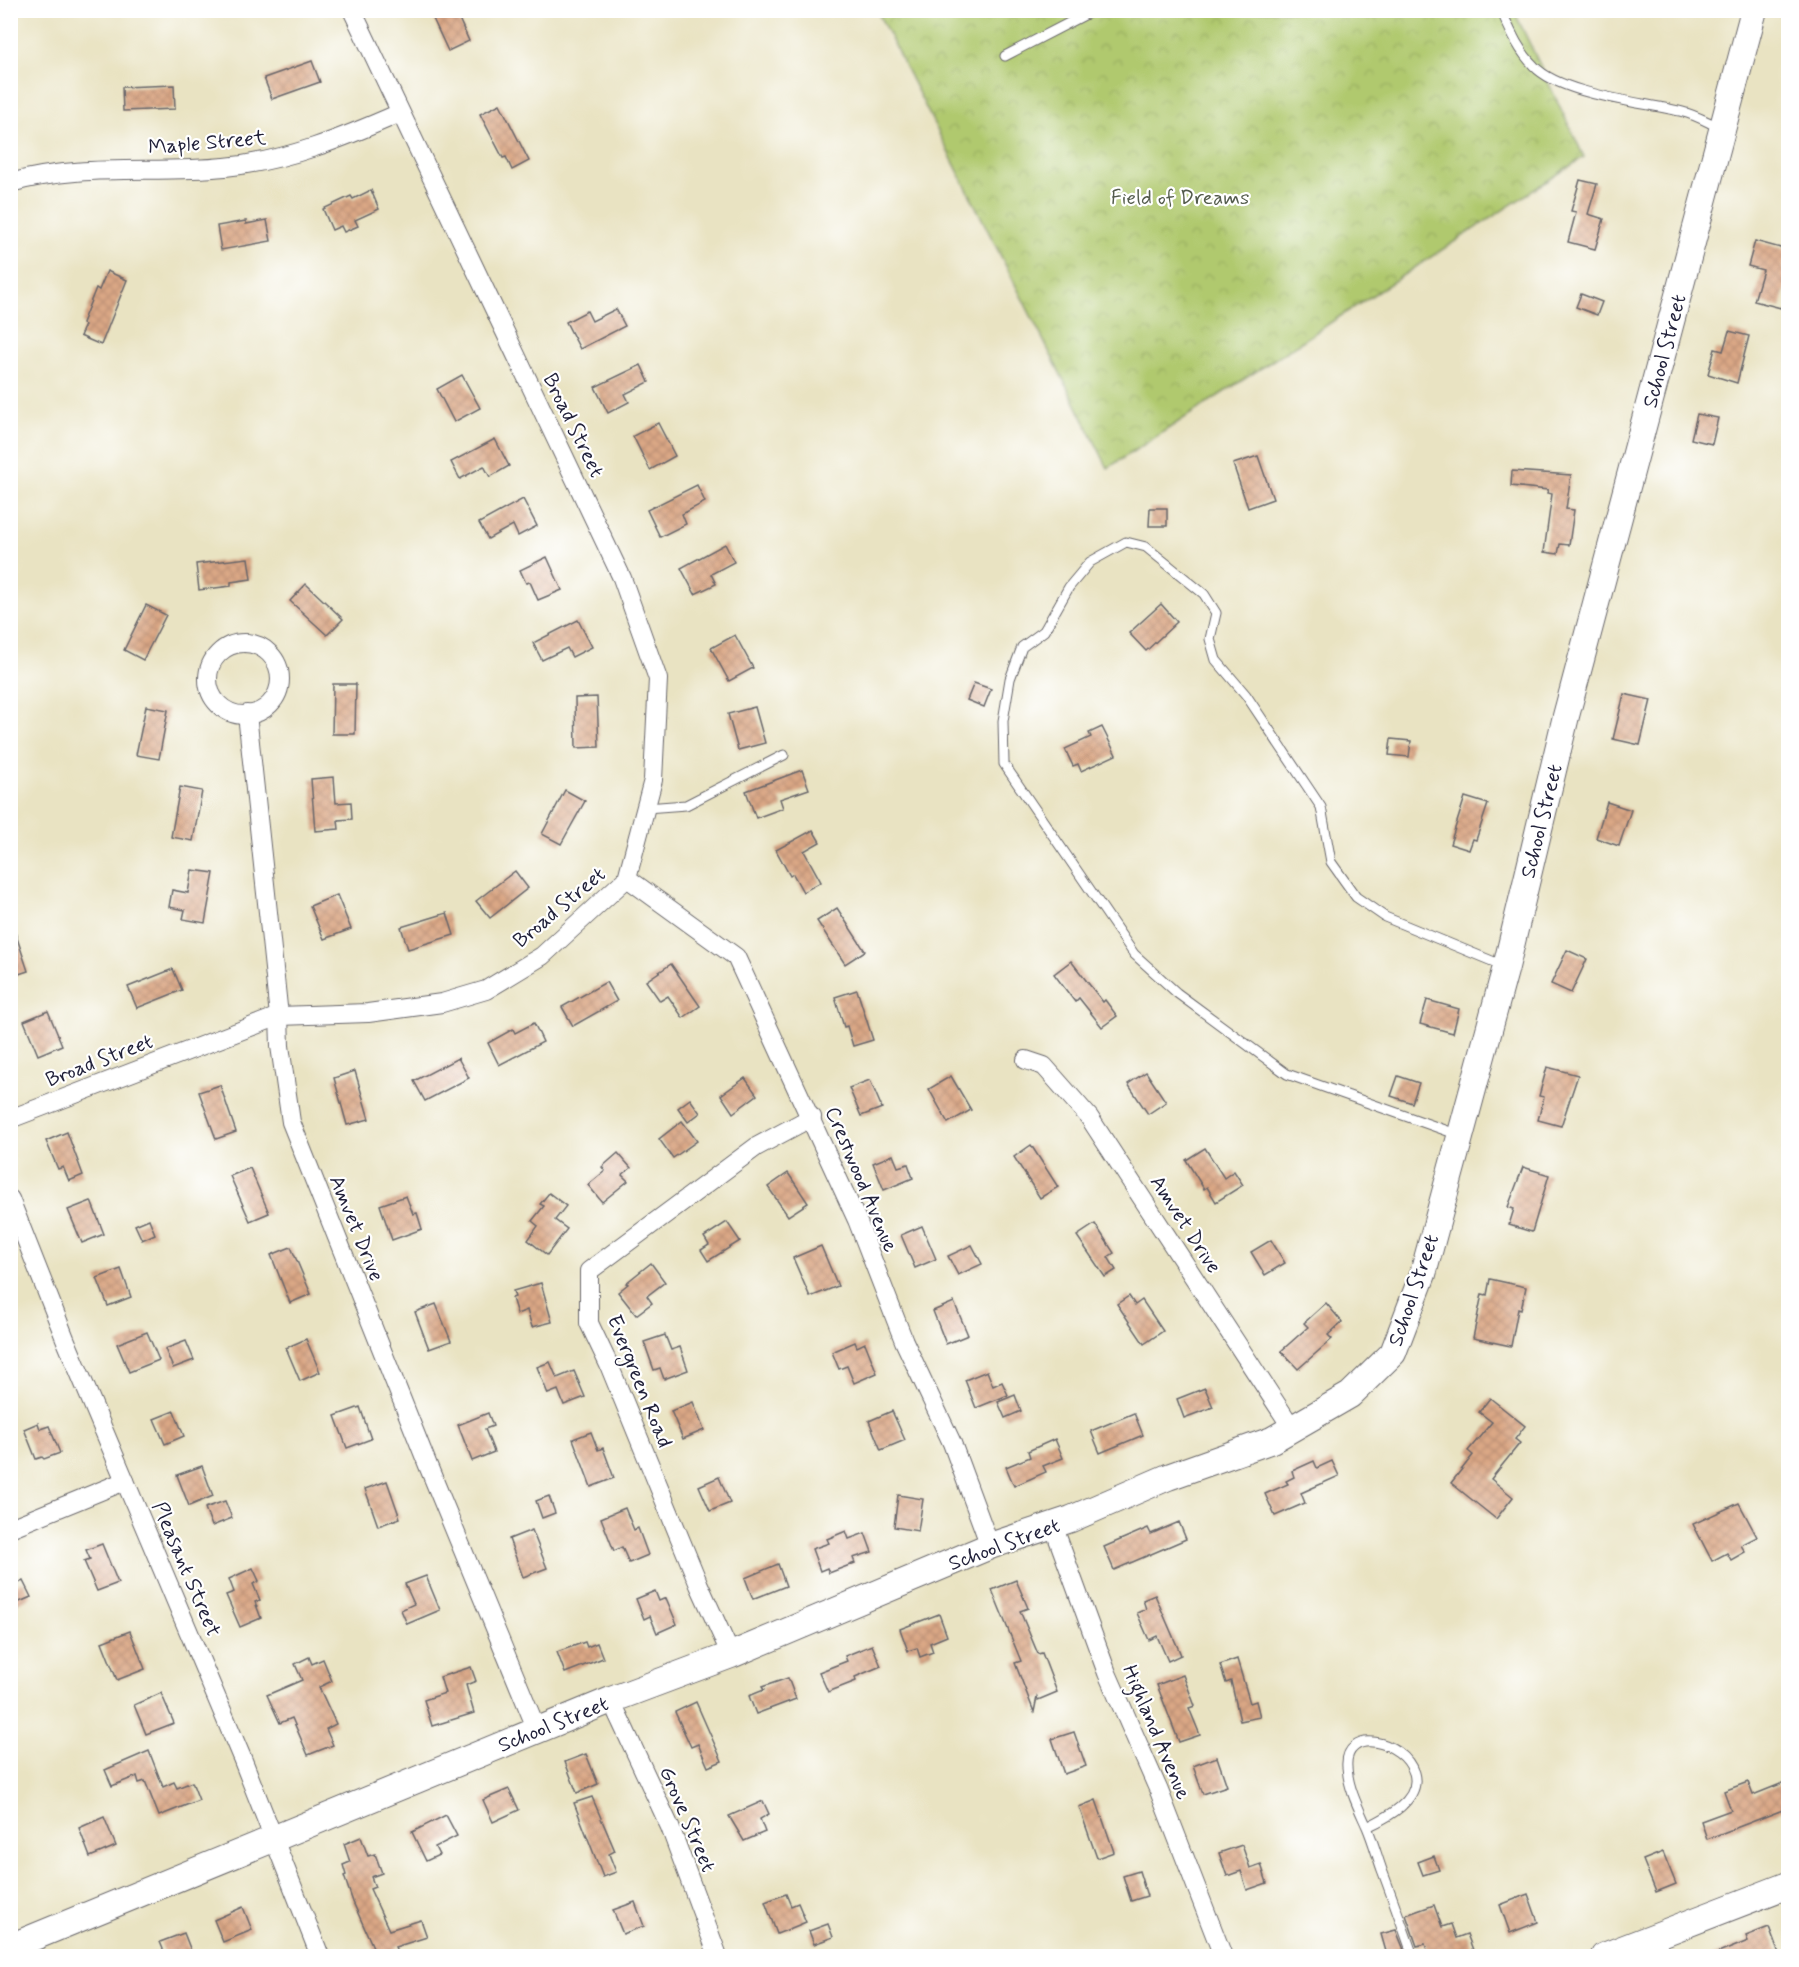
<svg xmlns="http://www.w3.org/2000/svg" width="1799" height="1967" font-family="Mynerve,sans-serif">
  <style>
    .park { fill: url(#park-crowns); stroke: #697654; stroke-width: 1.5 }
    .building { fill: url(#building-cross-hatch) }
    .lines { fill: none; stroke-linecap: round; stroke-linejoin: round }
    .lane-casing { stroke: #68666a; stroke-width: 11 }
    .street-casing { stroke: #68666a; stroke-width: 20 }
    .secondary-casing { stroke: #68666a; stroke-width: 28 }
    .lane { stroke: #fff; stroke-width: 9 }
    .street { stroke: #fff; stroke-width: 18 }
    .secondary { stroke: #fff; stroke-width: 26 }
    .labels { text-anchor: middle; stroke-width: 4.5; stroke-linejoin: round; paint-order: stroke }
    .street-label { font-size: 21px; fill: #22223b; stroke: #fff }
    .park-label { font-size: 21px; fill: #545c4d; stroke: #fff }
  </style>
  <defs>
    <pattern id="park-crowns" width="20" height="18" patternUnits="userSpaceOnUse" patternTransform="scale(1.5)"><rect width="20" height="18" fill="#b0c96e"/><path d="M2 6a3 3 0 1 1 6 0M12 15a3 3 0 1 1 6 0" fill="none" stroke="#97ac60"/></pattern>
    <pattern id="building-cross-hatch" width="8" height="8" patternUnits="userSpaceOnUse" patternTransform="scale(1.5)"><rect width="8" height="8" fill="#daa785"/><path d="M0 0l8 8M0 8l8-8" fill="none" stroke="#bb8f74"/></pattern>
  </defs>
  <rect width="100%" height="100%" fill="#fff"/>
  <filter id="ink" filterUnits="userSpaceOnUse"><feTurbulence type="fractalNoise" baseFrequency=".0167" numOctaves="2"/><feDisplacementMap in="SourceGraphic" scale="12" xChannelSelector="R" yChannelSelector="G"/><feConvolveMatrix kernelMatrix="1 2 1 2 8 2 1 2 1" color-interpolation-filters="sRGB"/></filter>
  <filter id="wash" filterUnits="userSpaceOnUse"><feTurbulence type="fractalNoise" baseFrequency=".008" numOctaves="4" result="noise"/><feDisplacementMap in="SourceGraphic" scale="24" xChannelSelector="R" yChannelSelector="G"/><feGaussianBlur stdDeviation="1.35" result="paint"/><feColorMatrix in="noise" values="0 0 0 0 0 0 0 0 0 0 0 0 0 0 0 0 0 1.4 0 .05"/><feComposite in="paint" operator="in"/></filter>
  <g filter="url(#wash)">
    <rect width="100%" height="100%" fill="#e9e3c2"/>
    <path class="park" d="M877,11H1514L1584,157L1108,468Z"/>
    <g id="blocks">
      <g class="building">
        <path d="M429,10H455L469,41L448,51Z"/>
        <path d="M312,61L320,82L272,99L264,78Z"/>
        <path d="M174,85L175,109L123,111L122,87Z"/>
        <path d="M500,104L529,161L512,170L506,157L503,158L480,114Z"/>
        <path d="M1580,180L1597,184L1588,214L1604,219L1595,249L1568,242L1576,212L1571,211Z"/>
        <path d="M371,190L379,209L355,220L358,226L344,232L341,226L332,230L323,209L351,196L353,199Z"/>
        <path d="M267,220L271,241L221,250L217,226L246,221V224Z"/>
        <path d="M1755,241L1788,250L1783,271L1788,273V280L1781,308L1754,301L1763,270L1748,266Z"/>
        <path d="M107,271L127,280L101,345L80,336L85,325L82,323L96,288L99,290Z"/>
        <path d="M1581,294L1602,302L1597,315L1576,307Z"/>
        <path d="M616,309L625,326L580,349L566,322L587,311L592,321Z"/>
        <path d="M1729,331L1749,336L1737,383L1708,374L1715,349L1723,351Z"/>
        <path d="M641,365L649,382L625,394L629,402L608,413L595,387Z"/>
        <path d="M462,375L480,408L454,422L437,389Z"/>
        <path d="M1697,414L1718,418L1712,444L1691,439Z"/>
        <path d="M658,423L675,456L650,470L633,436Z"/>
        <path d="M495,439L509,466L490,477L484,466L460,479L451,462Z"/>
        <path d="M1258,456L1273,499L1248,508L1233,464Z"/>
        <path d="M1512,471L1571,475L1566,509L1574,510L1569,545L1560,544L1558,554L1544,552L1552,494L1547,493L1548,490L1511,486Z"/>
        <path d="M697,485L705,502L682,514L686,524L660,537L647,510Z"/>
        <path d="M523,499L537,526L518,536L513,525L488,539L479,523Z"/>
        <path d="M1150,508H1167V526H1149Z"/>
        <path d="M725,544L734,562L711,574L716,584L695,594L681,568Z"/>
        <path d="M547,557L562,590L538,600L530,582L526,583L520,570Z"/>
        <path d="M248,558L251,579L231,582V586L199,590L196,564Z"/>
        <path d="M306,584L343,619L327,635L290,601Z"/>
        <path d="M1161,604L1177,622L1146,651L1129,633Z"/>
        <path d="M146,605L166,615L143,660L124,650Z"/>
        <path d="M578,620L592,647L572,657L567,648L542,660L533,643Z"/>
        <path d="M735,635L753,668L729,681L711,648Z"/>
        <path d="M974,683L991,689L984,707L967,700Z"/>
        <path d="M333,684H356L355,734H332Z"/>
        <path d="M1624,694L1651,700L1640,745L1613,739Z"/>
        <path d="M597,697L599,747L576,748L575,698Z"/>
        <path d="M146,706L168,710L159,759L136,755Z"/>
        <path d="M755,707L765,743L738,750L728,714Z"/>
        <path d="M1102,727L1116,755L1081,771L1078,764L1073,766L1065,749L1091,737L1089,733Z"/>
        <path d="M1391,739L1411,741L1409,757L1389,755Z"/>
        <path d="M802,770L809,789L780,799L783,808L756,818L746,791Z"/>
        <path d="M334,777L336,803L351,802L352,819L338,820L339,829L315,831L311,779Z"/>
        <path d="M180,787L202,791L193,841L171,837Z"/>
        <path d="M565,790L585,801L561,844L542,834Z"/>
        <path d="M1465,797L1488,804L1476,840L1473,839L1469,850L1450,844Z"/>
        <path d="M1607,802L1631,810L1619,846L1596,838Z"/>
        <path d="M813,830L820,842L804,851L821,882L803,892L793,874L790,876L776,850Z"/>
        <path d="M192,870L214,873L205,923L183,919L185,910L169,907L172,890L188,893Z"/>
        <path d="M515,871L528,888L490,918L476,901Z"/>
        <path d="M337,895L351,929L324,939L310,906Z"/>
        <path d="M837,908L865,951L845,964L817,921Z"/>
        <path d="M447,913L454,935L408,949L401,927Z"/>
        <path d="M10,926H13L28,971L10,977Z"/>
        <path d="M1567,950L1587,959L1571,993L1551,984Z"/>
        <path d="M1071,961L1103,1002L1105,1000L1117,1016L1102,1027L1079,998L1075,1002L1054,974Z"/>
        <path d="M671,964L700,1006L683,1018L668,996L660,1001L646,981Z"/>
        <path d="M173,969L182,990L137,1008L128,987Z"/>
        <path d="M606,982L617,1001L573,1026L562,1007Z"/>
        <path d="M857,990L873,1040L853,1046L847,1026L844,1027L835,997Z"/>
        <path d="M1427,1000L1459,1009L1453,1033L1420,1024Z"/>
        <path d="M48,1011L62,1045L38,1055L24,1021Z"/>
        <path d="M534,1023L543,1042L499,1065L488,1043L513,1029L515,1033Z"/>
        <path d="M458,1058L469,1078L425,1101L414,1081Z"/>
        <path d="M1547,1067L1578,1075L1561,1126L1538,1120L1544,1097L1539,1096Z"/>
        <path d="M355,1071L369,1119L347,1125L334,1078Z"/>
        <path d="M1146,1072L1166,1102L1148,1114L1128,1084Z"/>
        <path d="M951,1076L971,1110L948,1123L929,1089Z"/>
        <path d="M1398,1076L1419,1083L1412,1103L1391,1096Z"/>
        <path d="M745,1078L757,1095L733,1113L721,1095Z"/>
        <path d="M870,1080L882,1108L861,1116L849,1088Z"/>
        <path d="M220,1085L236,1132L216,1139L199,1092Z"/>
        <path d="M690,1099L700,1113L688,1122L678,1108Z"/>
        <path d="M682,1121L697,1141L673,1158L659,1139Z"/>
        <path d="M67,1132L83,1175L69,1181L63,1167L58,1169L46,1141Z"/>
        <path d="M1031,1145L1058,1187L1040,1198L1014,1157Z"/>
        <path d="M1205,1148L1224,1178L1234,1171L1243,1185L1216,1202L1207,1187L1204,1189L1186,1160Z"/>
        <path d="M618,1153L631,1168L622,1175L628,1181L602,1202L588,1185L605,1171L602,1167Z"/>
        <path d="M893,1155L898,1167L908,1164L913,1178L884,1190L873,1163Z"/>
        <path d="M1523,1167L1549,1175L1532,1232L1509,1225L1514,1209L1508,1207Z"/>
        <path d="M250,1168L269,1213L250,1221L230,1176Z"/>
        <path d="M788,1173L808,1203L788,1216L768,1187Z"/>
        <path d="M549,1193L566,1206L555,1220L567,1229L547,1255L528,1240L538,1226L532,1221L544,1206L540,1204Z"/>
        <path d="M406,1196L413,1214L417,1213L422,1229L392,1240L380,1205Z"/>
        <path d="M91,1201L104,1234L82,1243L68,1210Z"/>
        <path d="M149,1219L155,1234L142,1240L135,1225Z"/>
        <path d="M727,1222L740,1241L708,1261L701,1250L709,1245L704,1237Z"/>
        <path d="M1095,1224L1114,1253L1108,1257L1116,1270L1105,1277L1077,1236Z"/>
        <path d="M922,1226L936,1259L915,1268L901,1235Z"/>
        <path d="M1271,1240L1285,1263L1265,1275L1251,1252Z"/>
        <path d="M972,1245L982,1264L958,1275L948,1256Z"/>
        <path d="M821,1246L838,1286L810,1297L793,1258Z"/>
        <path d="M291,1247L311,1294L290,1303L271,1255Z"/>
        <path d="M651,1263L665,1282L647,1296L652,1303L636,1315L618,1292L628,1284L626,1283Z"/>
        <path d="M121,1269L131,1297L108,1306L97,1278Z"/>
        <path d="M1490,1279L1526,1287L1521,1310L1518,1309L1511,1346L1473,1338L1482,1294L1487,1295Z"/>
        <path d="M541,1283L552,1322L532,1327L527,1310L517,1314L512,1298L515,1297L513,1291Z"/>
        <path d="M1129,1296L1135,1305L1142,1300L1163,1331L1144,1344L1117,1304Z"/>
        <path d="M954,1302L968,1335L946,1344L933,1311Z"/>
        <path d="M1326,1303L1342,1322L1328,1335L1332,1339L1298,1369L1281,1351L1308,1327L1304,1323Z"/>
        <path d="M436,1304L451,1341L429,1349L415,1312Z"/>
        <path d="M147,1332L159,1360L129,1372L117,1344Z"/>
        <path d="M665,1335L671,1350L680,1347L688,1370L664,1379L660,1368L654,1370L644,1342Z"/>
        <path d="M306,1339L320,1372L300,1381L286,1348Z"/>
        <path d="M186,1341L194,1360L173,1368L165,1349Z"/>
        <path d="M855,1342L857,1347L865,1343L877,1373L854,1383L847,1366L839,1369L832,1352Z"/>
        <path d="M550,1362L557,1378L574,1371L585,1397L564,1405L558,1390L548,1394L537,1367Z"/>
        <path d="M987,1371L993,1386L1002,1382L1008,1395L976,1408L965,1380Z"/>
        <path d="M1205,1388L1213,1407L1184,1418L1177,1399Z"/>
        <path d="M1015,1395L1021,1411L1005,1418L998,1402Z"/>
        <path d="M1490,1398L1525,1426L1515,1439L1520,1443L1491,1479L1513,1497L1496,1519L1451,1483L1473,1455L1468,1451L1492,1422L1479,1412Z"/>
        <path d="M693,1402L704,1430L683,1439L671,1411Z"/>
        <path d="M360,1407L371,1439L347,1448L335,1416Z"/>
        <path d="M174,1411L184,1436L165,1444L154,1419Z"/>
        <path d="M892,1411L905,1440L881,1450L869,1421Z"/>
        <path d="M488,1413L493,1426L485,1429L494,1452L472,1461L458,1425Z"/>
        <path d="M1134,1413L1143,1435L1100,1453L1091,1431Z"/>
        <path d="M38,1423L40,1429L49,1426L60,1453L44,1459L42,1457L36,1459L24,1429Z"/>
        <path d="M591,1432L598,1450L603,1448L614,1478L591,1487L573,1439Z"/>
        <path d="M1055,1439L1063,1458L1043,1466L1046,1472L1014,1486L1006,1467L1030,1457L1028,1451Z"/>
        <path d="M1314,1461L1317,1468L1332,1461L1339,1476L1301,1493L1305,1503L1275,1516L1265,1494L1288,1484L1286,1481L1294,1477L1292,1471Z"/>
        <path d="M202,1466L213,1496L189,1506L177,1475Z"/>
        <path d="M719,1477L730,1503L710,1511L699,1486Z"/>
        <path d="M387,1481L400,1518L378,1526L365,1489Z"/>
        <path d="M898,1495L923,1499L918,1531L894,1527Z"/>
        <path d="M549,1496L555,1513L542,1518L536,1501Z"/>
        <path d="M225,1501L232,1518L212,1526L205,1508Z"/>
        <path d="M1739,1503L1757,1537L1741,1545L1745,1552L1731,1560L1727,1553L1712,1561L1693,1524Z"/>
        <path d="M625,1508L634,1530L638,1528L648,1555L629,1563L622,1547L614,1551L601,1518Z"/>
        <path d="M1179,1522L1186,1539L1114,1570L1104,1547L1148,1528L1151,1534Z"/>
        <path d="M532,1530L547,1568L523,1577L509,1539Z"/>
        <path d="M846,1531L849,1539L865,1533L872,1552L853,1558L855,1563L829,1573L827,1568L820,1571L812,1549L829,1543L827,1539Z"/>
        <path d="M102,1544L118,1583L97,1591L84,1561L90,1559L86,1550Z"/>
        <path d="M778,1564L786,1586L753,1599L745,1578Z"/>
        <path d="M253,1568L259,1581L253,1584L260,1600L255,1602L261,1618L240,1627L226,1595L234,1592L229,1579Z"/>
        <path d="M426,1576L440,1610L407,1624L401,1610L414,1604L405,1584Z"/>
        <path d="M1016,1580L1028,1608L1020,1611L1038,1654L1042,1653L1057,1692L1038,1700L1037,1697L1034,1712L1015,1663L1021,1661L992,1590Z"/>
        <path d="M23,1581L31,1597L10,1606V1587Z"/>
        <path d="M655,1591L659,1601L666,1598L677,1624L657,1633L650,1616L644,1619L636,1599Z"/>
        <path d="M1155,1595L1181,1655L1168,1661L1157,1636L1149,1640L1137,1613L1146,1609L1143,1600Z"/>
        <path d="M939,1614L947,1636L930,1643L933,1652L920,1657L917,1648L908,1651L900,1629Z"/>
        <path d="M130,1631L145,1669L117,1680L102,1642Z"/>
        <path d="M585,1642L587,1647L597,1643L603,1658L565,1673L557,1652Z"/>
        <path d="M872,1645L881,1666L855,1677L856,1681L828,1692L819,1672L847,1661L845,1656Z"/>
        <path d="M309,1657L312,1664L323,1659L332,1681L319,1687L336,1724L326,1729L333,1745L308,1755L292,1718L280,1723L267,1695L302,1680L295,1664Z"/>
        <path d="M1237,1659L1250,1703L1256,1701L1260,1717L1240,1721L1231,1681L1226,1683L1220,1665Z"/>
        <path d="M471,1667L476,1681L466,1685L474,1713L432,1726L424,1700L445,1693L440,1677Z"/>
        <path d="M1183,1675L1195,1706L1189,1708L1200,1735L1179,1742L1157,1685Z"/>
        <path d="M788,1678L796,1699L756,1714L749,1696L764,1690L762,1687Z"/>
        <path d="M161,1693L174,1723L146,1734L134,1705Z"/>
        <path d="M696,1702L722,1761L708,1767L698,1744L691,1747L675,1712Z"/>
        <path d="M1074,1732L1086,1766L1064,1774L1052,1739Z"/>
        <path d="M149,1751L163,1787L174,1782L177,1788L192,1782L199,1800L159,1816L145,1781L139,1783L137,1776L112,1786L105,1770Z"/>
        <path d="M586,1754L598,1784L577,1793L565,1762Z"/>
        <path d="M1217,1757L1227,1786L1203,1794L1193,1766Z"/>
        <path d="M1788,1781V1808L1707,1839L1701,1821L1731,1810L1724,1791L1748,1782L1753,1795Z"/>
        <path d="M509,1789L519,1810L493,1822L483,1800Z"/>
        <path d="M592,1797L615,1851L609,1854L616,1872L603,1877L574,1803Z"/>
        <path d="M1096,1800L1114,1852L1097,1858L1079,1807Z"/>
        <path d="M763,1801L769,1814L760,1819L765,1832L744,1841L729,1816Z"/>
        <path d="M446,1815L457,1836L435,1847L439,1855L426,1861L412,1832Z"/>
        <path d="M104,1817L116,1846L90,1857L79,1828Z"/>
        <path d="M361,1837L368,1856L375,1854L382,1873L371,1877L375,1887L370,1889L389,1930L421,1920L427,1937L395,1947L399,1956H377L353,1902L344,1876L346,1875L343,1865L350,1862L344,1844Z"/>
        <path d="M1242,1845L1250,1868L1261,1864L1267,1883L1247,1890L1241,1871L1227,1876L1219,1853Z"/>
        <path d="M1663,1852L1676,1884L1656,1892L1643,1860Z"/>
        <path d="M1434,1856L1439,1870L1423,1875L1418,1862Z"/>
        <path d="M1139,1871L1147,1896L1131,1901L1123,1876Z"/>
        <path d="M786,1894L791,1906L798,1903L806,1922L777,1934L765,1902Z"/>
        <path d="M1528,1894L1538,1922L1510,1933L1500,1905Z"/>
        <path d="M635,1902L644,1926L623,1934L613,1910Z"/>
        <path d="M1434,1905L1442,1927L1451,1924L1456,1938L1467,1934L1473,1950L1463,1953L1465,1956H1429L1425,1944L1417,1946L1406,1915Z"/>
        <path d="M243,1907L252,1930L223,1942L214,1920Z"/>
        <path d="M828,1924L833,1937L814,1944L809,1931Z"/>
        <path d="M1769,1927L1780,1956H1711L1748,1941L1746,1936Z"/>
        <path d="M1396,1930L1404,1950L1387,1955L1381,1934Z"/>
        <path d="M184,1933L193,1956H166L160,1942Z"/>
      </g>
    </g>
  </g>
  <g filter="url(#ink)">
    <use href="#blocks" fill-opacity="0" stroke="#68666a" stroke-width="1.5"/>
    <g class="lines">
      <g class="lane-casing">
        <g id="lane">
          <path d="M1501,10C1510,30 1518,50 1534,66C1561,95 1643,102 1683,112C1696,115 1709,123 1721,128"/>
          <path d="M1005,56L1094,10"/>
          <path d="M646,808L686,805L784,755"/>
          <path d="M1459,1135L1287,1074L1177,993L1134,954L1004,764L1003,721L1010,679L1022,647L1044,631L1069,587L1090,562L1126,542L1146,547L1204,594L1216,613L1210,639L1216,660L1246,695L1321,807L1331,862L1356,897L1385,917L1504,966"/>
          <path d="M1367,1827C1386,1818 1422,1800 1414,1773C1403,1739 1344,1727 1347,1767C1348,1788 1359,1809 1367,1827C1373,1841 1377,1856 1382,1870C1393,1899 1403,1928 1413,1956"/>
        </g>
      </g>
      <g class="street-casing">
        <g id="street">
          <path d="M10,183C81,163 153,174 225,167C287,161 343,138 400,113"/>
          <circle cx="244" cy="679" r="36"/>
          <path d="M247,714L279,1016L280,1046L291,1122L429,1468L537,1730"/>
          <path d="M627,878L736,957L857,1220L904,1341L952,1443L990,1546"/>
          <path d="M1026,1060L1044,1066L1089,1117L1292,1428"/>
          <path d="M10,1119L279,1016L368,1013L442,1003L486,990L542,956L627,878L653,780L658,679L622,578L352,10"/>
          <path d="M10,1199L66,1341L242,1758L320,1956"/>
          <path d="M1053,1525L1107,1673L1159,1791L1223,1956"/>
          <path d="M10,1528L125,1481"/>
          <path d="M731,1655L699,1585L609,1365L589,1323V1271L756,1147L812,1117"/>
          <path d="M611,1700L670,1827L718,1956"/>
        </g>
      </g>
      <g class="secondary-casing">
        <g id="secondary">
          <path d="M10,1947L611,1700L731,1655L990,1546L1071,1519L1168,1477L1272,1440L1350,1395L1393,1353L1423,1274L1506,967L1566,716L1754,10"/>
          <path d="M1604,1956L1788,1885"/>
        </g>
      </g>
      <use href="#lane" class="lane"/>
      <use href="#street" class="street"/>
      <use href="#secondary" class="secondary"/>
    </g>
  </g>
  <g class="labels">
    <g class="street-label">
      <text transform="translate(207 142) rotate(-5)" y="7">Maple Street</text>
      <text transform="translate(1664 351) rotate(-75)" y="7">School Street</text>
      <text transform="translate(574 425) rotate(64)" y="7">Broad Street</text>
      <text transform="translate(1541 821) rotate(-76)" y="7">School Street</text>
      <text transform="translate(559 907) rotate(-40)" y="7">Broad Street</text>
      <text transform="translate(99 1060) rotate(-21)" y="7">Broad Street</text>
      <text transform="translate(862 1179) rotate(67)" y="7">Crestwood Avenue</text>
      <text transform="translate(1186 1224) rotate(57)" y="7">Amvet Drive</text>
      <text transform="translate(357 1228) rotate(68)" y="7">Amvet Drive</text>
      <text transform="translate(1413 1290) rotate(-71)" y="7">School Street</text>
      <text transform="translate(640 1381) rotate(68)" y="7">Evergreen Road</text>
      <text transform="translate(1004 1544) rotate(-20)" y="7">School Street</text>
      <text transform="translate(187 1569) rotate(67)" y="7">Pleasant Street</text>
      <text transform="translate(553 1724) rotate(-22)" y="7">School Street</text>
      <text transform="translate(1157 1732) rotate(67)" y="7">Highland Avenue</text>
      <text transform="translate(688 1819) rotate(67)" y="7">Grove Street</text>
    </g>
    <g class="park-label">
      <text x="1180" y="204">Field of Dreams</text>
    </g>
  </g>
  <rect width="1799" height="1967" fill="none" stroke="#fff" stroke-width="36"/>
</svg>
